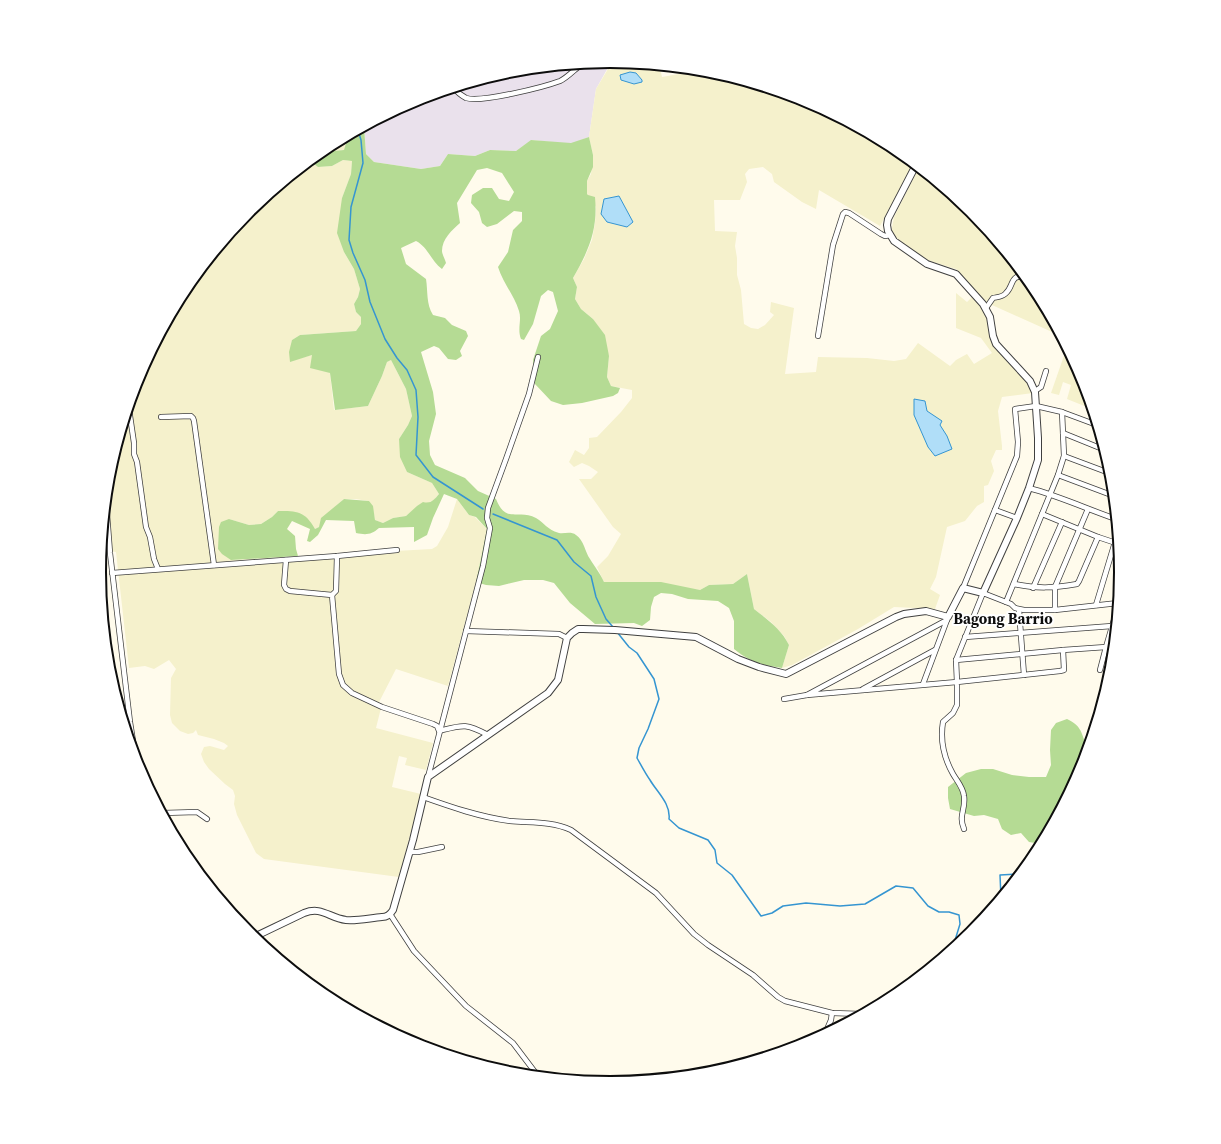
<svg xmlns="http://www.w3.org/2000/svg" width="1221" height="1144" font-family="'Source Serif 4',serif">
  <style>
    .industrial { fill: #eae1ec }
    .farmland { fill: #f5f1cc; fill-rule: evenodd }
    .forest { fill: #b5db94 }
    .water { fill: #b0def8; stroke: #3595d1 }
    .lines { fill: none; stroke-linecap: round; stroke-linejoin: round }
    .stream { stroke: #3595d1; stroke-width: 1.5 }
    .minor-casing { stroke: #404040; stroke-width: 6 }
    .tertiary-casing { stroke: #404040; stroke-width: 8 }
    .minor { stroke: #fff; stroke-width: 4.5 }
    .tertiary { stroke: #fff; stroke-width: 6 }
    .labels { text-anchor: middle; stroke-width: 4; stroke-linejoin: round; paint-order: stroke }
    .quarter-label { font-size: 15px; font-weight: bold; fill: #0d0d0d; stroke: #fff }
    .rim { fill: none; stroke: #0d0d0d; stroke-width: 2 }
  </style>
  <rect width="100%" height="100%" fill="#fffbec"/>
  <path class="industrial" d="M611,61L633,63L610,64L596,89L589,137L571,144L532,140L516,151L490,150L475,156L448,154L440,166L421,169L374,162L366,154L364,127L415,100L511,71Z"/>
  <g class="farmland">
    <path d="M633,63L655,65L660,68L662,77L690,72L692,69L710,71L806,100L895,147L914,163L880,226L819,190L816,209L802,202L774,182L772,174L763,167L749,169L745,174L747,182L740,200H714L715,231L737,232L735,246L737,258V275L741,290L744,324L751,328L758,329L765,325L774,315L770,312L771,302L794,308L785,374L816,372L818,357L867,358L894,361L906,359L918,343L950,366L956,360L967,354L974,364L992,353L981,338L956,328V293L967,302L974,295L985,309L994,346L1030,386L1033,393L1002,397L998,411L1002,446V450H996L991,461L994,471L988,485L984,486V502L977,506L965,521L947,527L936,577L930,589L940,595L935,609L894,607L858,629L792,665L782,668L789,645L784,636L771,622L754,609L747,574L733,584L709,585L700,590L604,582L597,567L608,556L621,534L613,527L579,479H591L598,472L589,466L582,463L574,467L569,462L575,450L584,455L589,448V438L597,437L621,412L632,398V390L611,386L607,377L609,356L593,319L581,309L575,299L577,287L573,278L584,259L592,240L595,223L596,207L587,194V181L591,174L593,155L589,137L596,89L611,64ZM619,196L633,222L627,227L607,222L604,199Z"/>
    <path d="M347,136V140L345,150L321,152L327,147Z"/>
    <path d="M343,160L352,161L351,174L342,198L344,252L354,269L360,289L358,297L354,304L356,312L361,317V324L356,331L300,335L292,340L290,361L312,355L330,373L334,410L368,406L382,376L387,362L391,360L406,389L412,416L408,425L399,439L407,472L432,483L439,494L434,500L411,512L406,516L393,518L383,523L375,520L374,514L369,501L355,499H344L337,505L319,527L315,529L278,511L272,517L261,524L249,525L229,519L231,560L432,549L437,546L448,527L457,499L469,515L475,517L487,529L476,582L448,686L396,669L377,706L381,708L376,728L433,743L426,770L405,765L407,758L399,756L392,787L421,794L399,877L264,859L256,853L237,815L234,804L235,796L233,790L225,784L209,769L204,762L201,754L204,747L210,746L224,750L228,746L224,743L214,739L198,735L196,730L193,733L188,734L180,731L172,723L170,715L171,678L176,669L169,660L154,669L145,666L129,668L116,552L102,550L109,472L138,376L186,288L249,211L310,161L318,167L332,166Z"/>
    <path d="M919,167L972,211L1036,288L1061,336L992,305L988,309L978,294L956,269L920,258L891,233L894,217Z"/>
    <path d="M1067,347L1083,377L1092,409L1067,399L1071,385L1063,382L1059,395L1051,393Z"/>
    <path d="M115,691H121L128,733Z"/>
  </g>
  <g class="forest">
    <path d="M364,127L366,154L374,162L421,169L440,166L448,154L475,156L490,150L516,151L531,140L571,143L589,137L593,155V167L587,181V194L588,195L595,197C598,230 589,250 573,278L577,287L575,299L581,309L593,319L605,335L609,356L607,377L611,386L620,388L618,393L613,396L582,403L563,405L551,401L535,384L533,360L541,336L550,329L558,311L553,292L548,290L541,296L533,324L524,340L521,339C517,329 522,320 519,311C514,295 503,283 498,267L508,252L513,230L522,221V212L514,211L497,224L487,227L482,223L479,212L471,203L472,195L483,188H492L499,199L509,201L514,192L502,173L487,168L477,170L457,203L460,223C452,230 442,239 442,251C442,254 445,259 446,263L442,269C431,261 428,247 416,241L401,248L406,264L426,279C428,291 426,304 433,315L445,318L452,325L466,331L468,336L460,351L462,356L456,360L448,359L439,348L434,346L421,352L433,392L436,414L429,441L430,455L435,465L465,478L478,491L496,499C506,525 519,508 536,518C545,523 546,529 559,533C564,534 571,531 576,535C584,540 585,552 590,559C595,567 600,573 604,582H661L700,590L709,585L733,584L747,574L754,609C768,620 781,629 789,645L782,668C762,665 750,662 734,649V621L729,608L718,601L688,599L672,594L661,593L654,597L651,607L650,620L642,626L634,623L595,624L570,603L554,583L543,580H524L499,586L486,585L476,582L487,529L476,517L469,515L457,499L444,494L433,518L427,535L414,542V527L379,528C371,535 366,535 356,533L354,521L326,520L318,535L310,542L307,541L310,529L292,521L287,529L295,536L296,549L298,556L231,560L222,554L218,549L219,527L221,522L229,519L249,525L261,524L272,517L278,511C297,511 305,511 315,529L319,527L321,518L344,499L369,501L373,506L375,520L383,523L393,518L406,516L417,506L423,502C431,504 434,500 439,494L432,483L407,472L400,457L399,439L408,425L412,416L406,389L391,360L387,362L382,376L368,406L335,410L330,373L310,368L312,355L290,362L289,352L292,340L300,335L356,331L361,324V317L356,312L354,304L358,297L360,289L354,269L344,252L337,233L342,198L351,174L352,161L343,160L332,166L318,167L310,161L321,152L344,150L347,140V136Z"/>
    <path d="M1067,719C1081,726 1081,731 1086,745H1089L1083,768L1041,844L1029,842L1021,833L1011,835L1002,829L998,819L984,815L974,816L950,809L948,798V787L966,773L981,769H993L1012,775L1029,777H1046L1051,765L1050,750L1051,730L1056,723Z"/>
  </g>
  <g class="water">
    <path d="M630,72L636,73L642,80V82L634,84L621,80L620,75Z"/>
    <path d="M619,196L633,222L627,227L607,222L601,214L604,199Z"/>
    <path d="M914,399L925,401L927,411L942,421L940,425L947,436L952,449L935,456L928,447L914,415Z"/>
  </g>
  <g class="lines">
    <g class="stream">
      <path d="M358,130L361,140L363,163L351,207L349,240L353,253L365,280L370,302L385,339L397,358L407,370L416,390L418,417L416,455L433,477L483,509"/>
      <path d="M493,514L557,540L574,562L591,576L596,597L606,619L613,627"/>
      <path d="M617,632L629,647L637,653L654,679L659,699L648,729L639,748L637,758C641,765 645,773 650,780C657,792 671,804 669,819L679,828L708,840L715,850L717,863L732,875L761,916L772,913L783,906L806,903L840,906L865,904L896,886L913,888L928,906L939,912H949L959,915L960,924L952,950"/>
      <path d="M1001,898L1000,875L1020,874"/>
    </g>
    <g class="minor-casing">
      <g id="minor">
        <path d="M454,88C457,92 462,96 466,98C481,103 544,87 560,81C567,78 575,69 582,64"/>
        <path d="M986,308L993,298C997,297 1002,297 1005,294C1015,286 1008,275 1026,276"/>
        <path d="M818,336L833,245L843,214L845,212L849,213L881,234L885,236L890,235"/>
        <path d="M1035,391L1041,387L1046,371"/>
        <path d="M129,409L134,443V454L137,462L146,527L150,537L154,559L158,569"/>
        <path d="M1062,412L1097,425"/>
        <path d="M161,417L191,416L193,418L194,421L214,565"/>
        <path d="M1063,433L1105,450"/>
        <path d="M1064,456L1112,474"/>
        <path d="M1058,475L1114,496"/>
        <path d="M1029,488C1059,496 1087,509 1116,519"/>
        <path d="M106,501L110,553L130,722L134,747L140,762L141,773"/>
        <path d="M995,510L1017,518"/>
        <path d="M1098,537L1119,544"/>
        <path d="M286,560L284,585L286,589L290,591L332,595L339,674L343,685L352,693L382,707L433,724L437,726L439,731C463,725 465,723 488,735"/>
        <path d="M112,573L337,556L397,550"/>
        <path d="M1014,584C1038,589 1053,588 1077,584L1079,581L1098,537L1042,514"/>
        <path d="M1033,588L1062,522"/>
        <path d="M332,595L336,591L337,556"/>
        <path d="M1006,602L1011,604L1015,608L1024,610H1055L1118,603"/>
        <path d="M1096,605L1115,542"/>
        <path d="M1019,610L1024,675"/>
        <path d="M1055,610V587L1088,509"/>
        <path d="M947,620L807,695L957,682L956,660L983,593L1006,602L1058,475L1064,456L1062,412L1036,406L1015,409L1018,442L1017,456L963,588"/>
        <path d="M466,631L559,634L567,638"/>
        <path d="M965,637L1112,626"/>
        <path d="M956,660L1063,650L1106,647L1118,606"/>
        <path d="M1100,670L1106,647"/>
        <path d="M923,684L947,620"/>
        <path d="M863,689L935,650"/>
        <path d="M784,699L807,695"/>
        <path d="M428,777L483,566L490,528L487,518L488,508L506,459L529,394L538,357"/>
        <path d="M423,797C451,807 480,817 510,821C530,823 551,821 571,830L656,893L694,934L708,945L753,975L778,997L785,1001L832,1013L862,1014"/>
        <path d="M163,813L197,812L207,819"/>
        <path d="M964,829C958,815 966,810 964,796C963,787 957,781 953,774C944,758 940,740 943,722L953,713L957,705V682L1060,671L1064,670L1063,650"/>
        <path d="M410,852H418L442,847"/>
        <path d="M390,914L414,951L466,1006L513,1043L538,1076"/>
        <path d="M825,1034L831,1020L832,1013"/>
      </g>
    </g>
    <g class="tertiary-casing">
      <path id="tertiary" d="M254,937L304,913C322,906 329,918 346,920C358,921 370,918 382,917C387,917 390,915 393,910L413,840L428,777L548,693L558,680L567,638L572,633L578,629H583L615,630L696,637L738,659L759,667L786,674L896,617L904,614L926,611L948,617L963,588L983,593L1017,518L1029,488L1038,460V438L1035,392L1030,381L996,344L993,336L990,317L983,304L956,274L927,264L894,241L888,231L887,225L888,219L916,165"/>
    </g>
    <use href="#minor" class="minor"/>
    <use href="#tertiary" class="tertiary"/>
  </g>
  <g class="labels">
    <g class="quarter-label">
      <text x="1003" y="624">Bagong Barrio</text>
    </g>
  </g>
  <path d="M0 0H1221V1144H0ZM106 572a504 504 0 1 1 1008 0a504 504 0 1 1-1008 0Z" fill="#fff" fill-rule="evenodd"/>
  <path class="rim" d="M106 572a504 504 0 1 1 1008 0a504 504 0 1 1-1008 0Z"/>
</svg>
